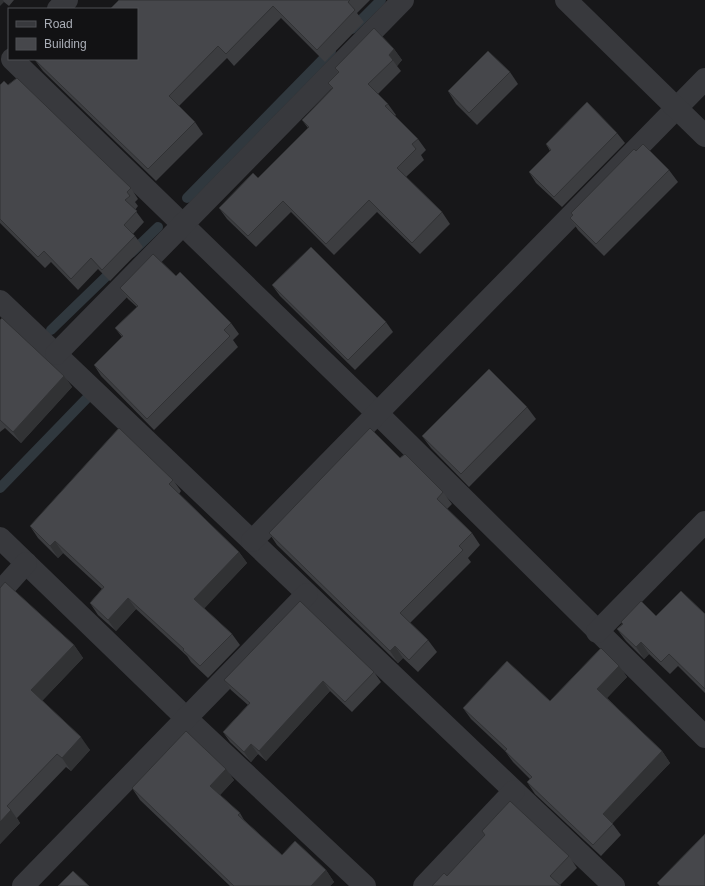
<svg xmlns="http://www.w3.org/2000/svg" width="705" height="886" font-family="Arial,sans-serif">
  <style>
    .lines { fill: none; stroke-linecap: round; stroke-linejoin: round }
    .stream { stroke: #30383e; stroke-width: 10 }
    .minor { stroke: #38393d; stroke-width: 22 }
    .tertiary { stroke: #38393d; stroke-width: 22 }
    .wall { fill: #3c3d40 }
    .shaded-wall { fill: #313234 }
    .building { fill: #46474b; stroke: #313234 }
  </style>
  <rect width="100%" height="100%" fill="#171719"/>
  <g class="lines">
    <g class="stream">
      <path d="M352,29L381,0"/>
      <path d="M187,198L331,51"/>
      <path d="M131,253L158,227"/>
      <path d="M51,330L115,268"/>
      <path d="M0,488L90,395"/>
    </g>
    <g class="minor">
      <path d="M58,9L67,0"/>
      <path d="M12,59L377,413L705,737"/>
      <path d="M0,301L614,886"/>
      <path d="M56,354L403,0"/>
      <path d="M0,538L186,718L365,886"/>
      <path d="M252,541L705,79"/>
      <path d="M0,592L26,563"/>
      <path d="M597,632L705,522"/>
      <path d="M23,886L307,594"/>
      <path d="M424,886L514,791"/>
    </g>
    <path class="tertiary" d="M566,0L705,136"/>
  </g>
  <g class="wall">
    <path d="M0,0H14L9,6L4,2Z"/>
    <path d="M119,0H370L357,13L364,22L325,62L281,18L234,66L227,58L179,106L195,122L203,134L156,181L43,71L34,59H137Z"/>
    <path d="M394,49L402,60L397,66L401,71L378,94L388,104L396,115L395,116L418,139L426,150L421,155L424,160L406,177L442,212L450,224L420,254L377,212L334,255L291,212L256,247L227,219L219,208L258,178L308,128L302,120L332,89L328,83L338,73L335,68Z"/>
    <path d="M510,72L518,84L477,125L456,104L448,91Z"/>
    <path d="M0,85H8L131,188L138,199L135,202L138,206L135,210L144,222L133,234L135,236L143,247L110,281L98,269L78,290L51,262L45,268L0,223Z"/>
    <path d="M617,133L625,143L562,207L536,183L529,172L550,151L546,144Z"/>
    <path d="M636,151L669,170L678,182L604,256L578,230L570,218L573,215L571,213Z"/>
    <path d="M176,276L231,323L239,334L233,340L238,347L154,430L101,376L94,365L122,337L115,328L137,307L128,299L120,288Z"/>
    <path d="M272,285L386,322L393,332L355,370L280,296Z"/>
    <path d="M0,320L64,376L72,387L21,443L5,428L0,432Z"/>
    <path d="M527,407L536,419L469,487L431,448L422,436Z"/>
    <path d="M400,458L443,492L452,504L447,509L472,533L480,545L468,558L471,562L410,623L428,640L437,652L418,672L403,658L398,663L277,545L269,533Z"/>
    <path d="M173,480L181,491L179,494L239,552L247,563L204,608L232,634L240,645L208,678L191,662L187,656L136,609L116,631L98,615L90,603L102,589L63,553L58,558L38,538L30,526Z"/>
    <path d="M0,588L74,645L83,658L42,701L90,750L71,771L66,767L17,818L20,823L0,844Z"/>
    <path d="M705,614V693L678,666L670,674L649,654L644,659L626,641L617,629L622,624L621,622L656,616Z"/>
    <path d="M619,666L627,677L607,698L662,751L670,763L612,823L621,835L601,856L535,794L527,782L530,779L513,762L505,751L471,719L463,708L550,701Z"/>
    <path d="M374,672L381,682L352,712L330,691L266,761L258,754L251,762L230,742L223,732L248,705L231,690L224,680Z"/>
    <path d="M226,769L234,780L220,795L240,813L244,820L282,855L326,870L334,882L330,886H230L140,800L132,788Z"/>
    <path d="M482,831L569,856L577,868L560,885L432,886L447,876L485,835Z"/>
  </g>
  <g class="shaded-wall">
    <path d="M0,0H3L4,2L0,6Z"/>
    <path d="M394,49L402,60L397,66L389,55Z"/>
    <path d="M64,376L72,387L21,443L13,432Z"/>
    <path d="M55,541L63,553L58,558L50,546Z"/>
    <path d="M239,552L247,563L202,611L194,599Z"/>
    <path d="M128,598L136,609L116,631L108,620Z"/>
    <path d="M641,642L649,654L644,659L636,647Z"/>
    <path d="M74,645L83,658L40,703L31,690Z"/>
    <path d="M395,646L403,658L398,663L390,651Z"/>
    <path d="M619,666L627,677L605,700L597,689Z"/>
    <path d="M323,681L330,691L266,761L259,751Z"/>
    <path d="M81,737L90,750L71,771L62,758Z"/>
    <path d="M251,744L258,754L251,762L244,752Z"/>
    <path d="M662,751L670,763L611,825L603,814Z"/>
    <path d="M226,769L234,780L218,797L210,786Z"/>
    <path d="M11,810L20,823L0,844V822Z"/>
    <path d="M326,870L334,882L330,886H311Z"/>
  </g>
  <g class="building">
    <path d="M119,0H350L348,2L355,10L317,50L273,6L226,54L218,46L169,96L195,122L148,169L34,59H137V9H110Z"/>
    <path d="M374,28L394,49L389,55L393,60L368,84L388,104L385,106L418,139L412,144L416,149L397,168L442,212L412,243L369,200L326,244L283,201L248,236L219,208L253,173L258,178L309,127L302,120L333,88L328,83L339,72L335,68Z"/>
    <path d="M488,51L510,72L469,113L448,91Z"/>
    <path d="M17,78L131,188L127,192L130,196L125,200L137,211L124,225L135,236L102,270L91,258L71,279L44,251L38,257L0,219V85L4,81L8,85Z"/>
    <path d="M587,102L617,133L554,197L529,172L551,150L546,144Z"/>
    <path d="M643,144L669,170L596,244L570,218L573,215L571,213L634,149L636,151Z"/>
    <path d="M311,247L386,322L348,360L272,285Z"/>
    <path d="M153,254L176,276L180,272L231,323L224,330L230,336L147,419L94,365L123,336L115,328L138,306L120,288Z"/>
    <path d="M2,318L64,376L13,432L0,420V320Z"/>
    <path d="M489,369L527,407L461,474L422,436Z"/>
    <path d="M119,428L173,480L169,484L239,552L194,599L232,634L200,666L183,650L184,649L128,598L108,620L90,603L104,587L55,541L50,546L30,526Z"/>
    <path d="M370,428L400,458L405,454L443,492L437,499L472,533L459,546L463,550L400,613L428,640L409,660L395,646L390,651L269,533Z"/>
    <path d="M5,582L74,645L31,690L81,737L62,758L57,754L7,806L11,810L0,822V588Z"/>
    <path d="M681,591L705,614V689L669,654L661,662L641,642L636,647L617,629L623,624L621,622L641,601L656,616Z"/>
    <path d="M300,601L374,672L345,702L323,681L259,751L251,744L244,752L223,732L250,703L224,680Z"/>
    <path d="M601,648L619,666L597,689L662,751L603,814L613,824L593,845L527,782L532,777L505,751L507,749L463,708L507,661L550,701Z"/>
    <path d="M186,731L226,769L210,786L240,813L238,815L282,855L295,841L326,870L311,886H234L132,788Z"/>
    <path d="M510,801L569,856L550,876L561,886H432L444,873L447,876L485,835L482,831Z"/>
    <path d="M705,834V886H660L657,883Z"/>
    <path d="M73,871L89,886H58Z"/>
  </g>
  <rect x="8" y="8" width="130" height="52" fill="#121214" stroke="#4f5055"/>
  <rect x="16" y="21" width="20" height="6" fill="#38393d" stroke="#4f5055"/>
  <text x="44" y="28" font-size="12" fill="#aaaeb7">Road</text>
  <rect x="16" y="38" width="20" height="12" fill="#46474b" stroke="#4f5055"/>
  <text x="44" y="48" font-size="12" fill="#aaaeb7">Building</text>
</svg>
